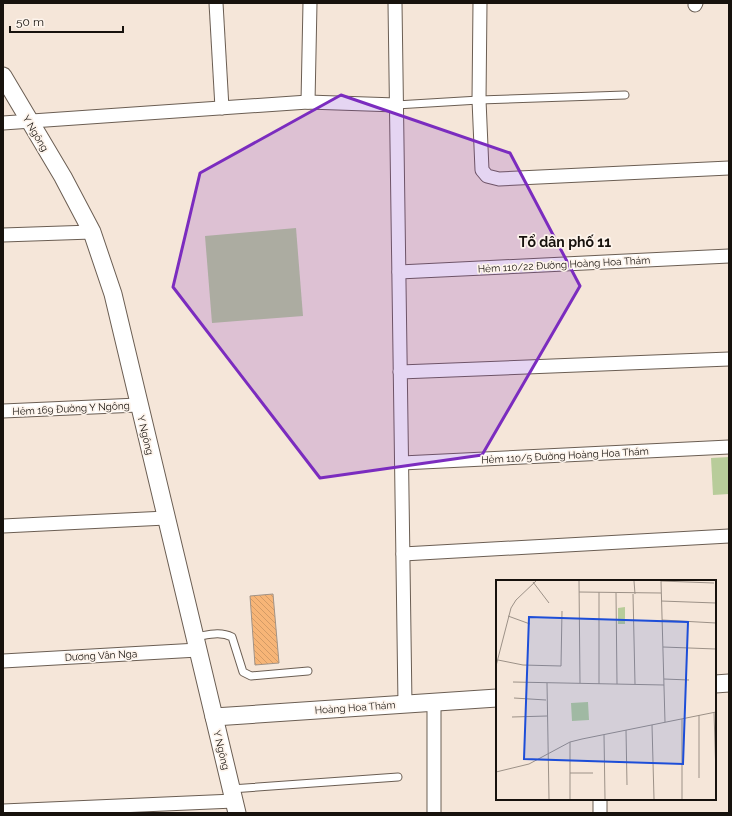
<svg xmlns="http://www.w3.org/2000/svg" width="732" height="816" font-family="Raleway,sans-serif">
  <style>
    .park { fill: #b8cc9a }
    .building { fill: url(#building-back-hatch); stroke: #a19387 }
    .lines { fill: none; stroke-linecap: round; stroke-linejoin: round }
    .service-casing { stroke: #6b5e53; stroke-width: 9 }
    .minor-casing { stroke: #6b5e53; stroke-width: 15 }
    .tertiary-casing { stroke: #6b5e53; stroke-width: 19 }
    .service { stroke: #fff; stroke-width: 7 }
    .minor { stroke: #fff; stroke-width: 13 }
    .tertiary { stroke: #fff; stroke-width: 17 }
    .marked { fill: #7b2cbf; fill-opacity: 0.2; stroke: #7b2cbf; stroke-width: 3; stroke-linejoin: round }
    .labels { text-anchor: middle; stroke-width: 3.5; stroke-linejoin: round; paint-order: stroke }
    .street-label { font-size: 10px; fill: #17120d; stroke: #fdf4ec }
    .district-label { font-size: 14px; font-weight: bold; fill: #17120d; stroke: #fdf4ec }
    .inset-road { fill: none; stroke: #9c9187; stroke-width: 1 }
    .view { fill: #1d4ed8; fill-opacity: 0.15; stroke: #1d4ed8; stroke-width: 2 }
    .inset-edge { fill: none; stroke: #17120d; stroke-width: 2 }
  </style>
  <defs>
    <pattern id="building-back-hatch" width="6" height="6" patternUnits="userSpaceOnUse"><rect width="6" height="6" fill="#f7b577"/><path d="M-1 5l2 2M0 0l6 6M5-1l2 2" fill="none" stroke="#d39b66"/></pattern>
  </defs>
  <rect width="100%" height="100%" fill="#f5e6d9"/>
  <g class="park">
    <path d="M296,228L303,316L212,323L205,236Z"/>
    <path d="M729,457V494L713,495L711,458Z"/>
  </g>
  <path class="building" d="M273,594L279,663L255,665L250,596Z"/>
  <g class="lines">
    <g class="service-casing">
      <g id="service">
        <path d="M396,105L479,100L625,95"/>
        <path d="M195,637C208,635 220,631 232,637L243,672L251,676L308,671"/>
        <path d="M231,789L398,777"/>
      </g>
    </g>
    <g class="minor-casing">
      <g id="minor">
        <path d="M216,3L222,108"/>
        <path d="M395,3L405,704"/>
        <path d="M480,3L479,100L482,170L487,176L499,179L729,168"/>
        <path d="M695,5L696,3"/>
        <path d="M308,102L310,3"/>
        <path d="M3,123L308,102L396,105"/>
        <path d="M3,235L92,232"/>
        <path d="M399,272L729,256"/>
        <path d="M400,372L729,359"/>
        <path d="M3,411L138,405"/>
        <path d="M402,463L729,447"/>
        <path d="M3,526L166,518"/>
        <path d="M403,554L729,536"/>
        <path d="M3,661L198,650"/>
        <path d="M434,702V813"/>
        <path d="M600,799V813"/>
        <path d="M3,811L234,801"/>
      </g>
    </g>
    <g class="tertiary-casing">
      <g id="tertiary">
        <path d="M3,76L63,177L92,232L113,294L237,813"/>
        <path d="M715,684L729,683"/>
        <path d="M214,717L497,698"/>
      </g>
    </g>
    <use href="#service" class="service"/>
    <use href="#minor" class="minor"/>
    <use href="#tertiary" class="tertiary"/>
  </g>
  <path class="marked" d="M341,95L510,153L580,286L482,455L320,478L173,287L200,173Z"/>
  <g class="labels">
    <g class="street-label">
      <text transform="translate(36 133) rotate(59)" y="4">Y Ngông</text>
      <text transform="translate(564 264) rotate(-3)" y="4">Hẻm 110/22 Đường Hoàng Hoa Thám</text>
      <text transform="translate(71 408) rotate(-3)" y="4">Hẻm 169 Đường Y Ngông</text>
      <text transform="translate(146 435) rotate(76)" y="4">Y Ngông</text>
      <text transform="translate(565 455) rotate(-3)" y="4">Hẻm 110/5 Đường Hoàng Hoa Thám</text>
      <text transform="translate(101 655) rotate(-3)" y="4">Dương Vân Nga</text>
      <text transform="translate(355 707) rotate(-4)" y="4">Hoàng Hoa Thám</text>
      <text transform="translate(222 750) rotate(76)" y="4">Y Ngông</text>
    </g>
    <g class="district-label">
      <text x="565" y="247">Tổ dân phố 11</text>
    </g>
  </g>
  <g transform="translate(496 580)">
    <rect width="220" height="220" fill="#f5e6d9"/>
    <path d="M129,27V44H122V28ZM92,122L93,140L76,141L75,123Z" fill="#b8cc9a"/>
    <path class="inset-road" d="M83,1L84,103M138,1L139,14M165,1L169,142M165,1L218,3M37,2L53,23M83,12L165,13M103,12V104M120,13L121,104M137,14L139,104M165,21L220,23M12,36L34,44M166,40L220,43M167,67L220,69M2,80L27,85L65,86L66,31M0,86L15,28L20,20L40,1M168,99L193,100M17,102L168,105M51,103L53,219M18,118L50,120M218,132L220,196M16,137L51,136M186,139V219M156,145L158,219M130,150L131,205M108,155L109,219M0,192L33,184L74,162L86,159L220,132M74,193H97M203,198V135M74,219V162"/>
    <path class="view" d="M33,37L192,42L187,184L28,179Z"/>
    <rect width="220" height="220" class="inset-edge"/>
  </g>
  <rect width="732" height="816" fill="none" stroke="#17120d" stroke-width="8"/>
  <path d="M10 26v6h113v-6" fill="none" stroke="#17120d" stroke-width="2"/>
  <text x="16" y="26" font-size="12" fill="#17120d" stroke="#fdf4ec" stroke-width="3" paint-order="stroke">50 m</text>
</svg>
